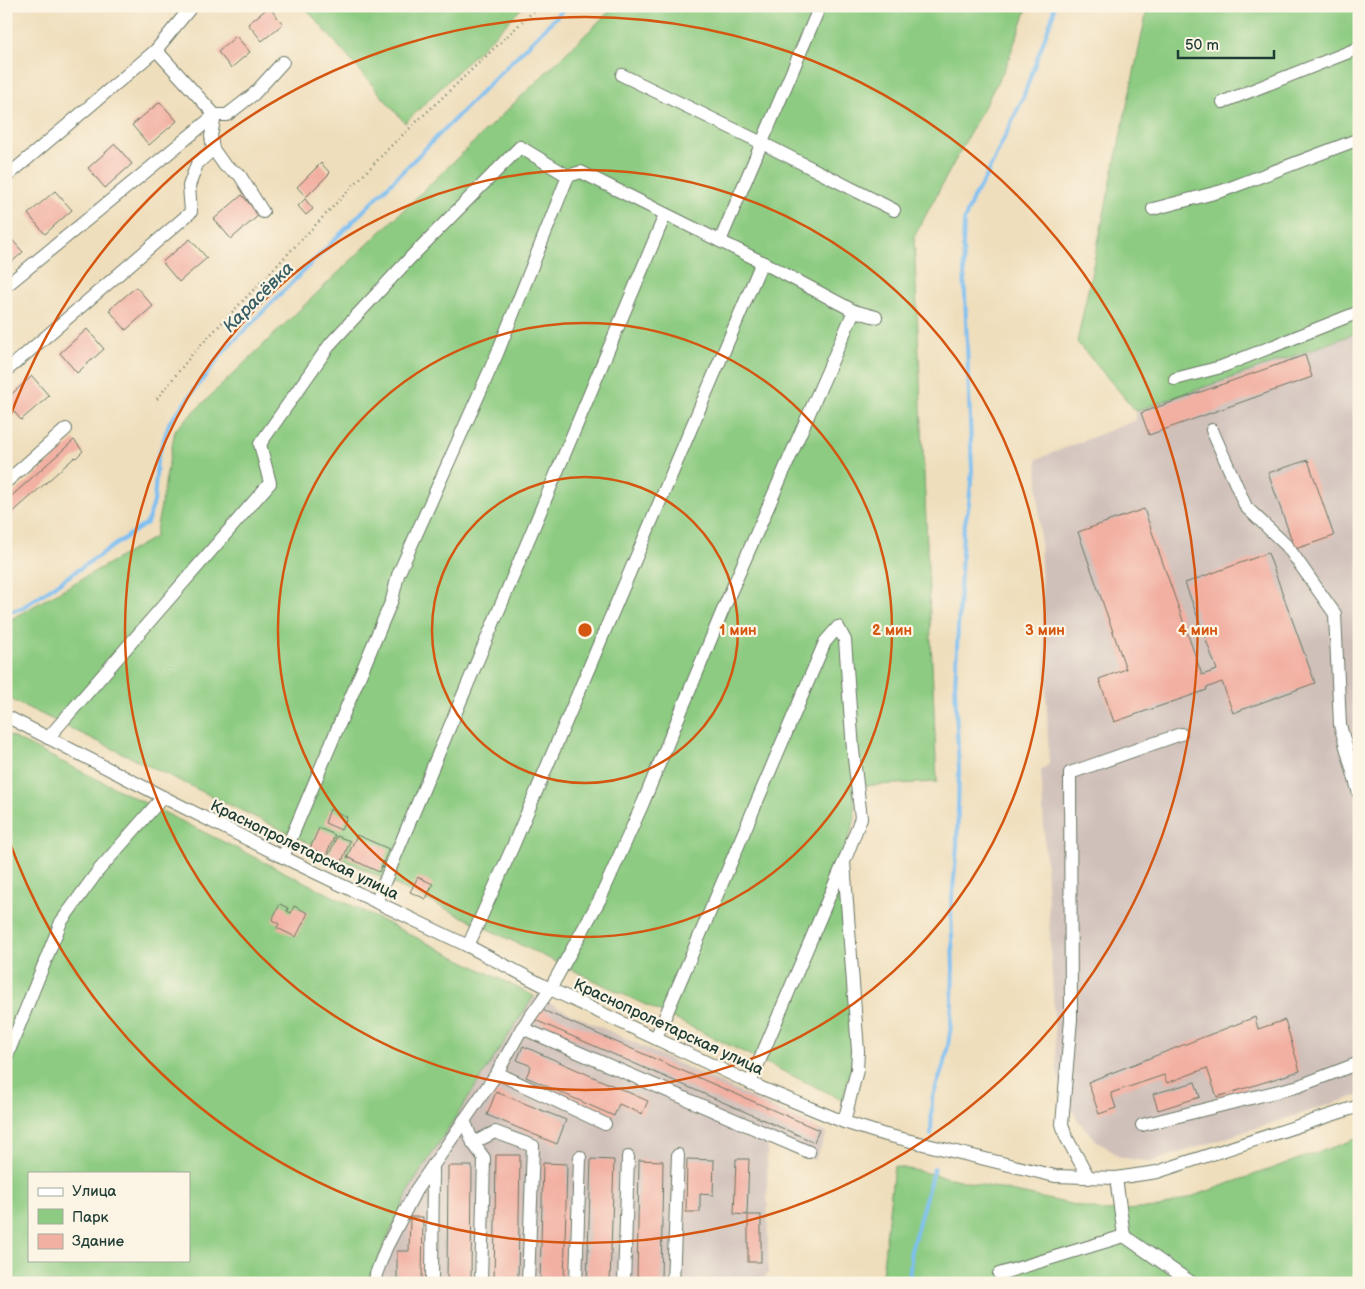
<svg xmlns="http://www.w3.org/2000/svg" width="1365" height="1289" font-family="'Balsamiq Sans',sans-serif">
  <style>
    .industrial { fill: #cfc0ba }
    .green { fill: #8ccb81; stroke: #56845a; fill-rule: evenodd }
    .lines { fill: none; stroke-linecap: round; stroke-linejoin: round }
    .stream { stroke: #7cbff2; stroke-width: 4 }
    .building { fill: #f2b0a3 }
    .minor-casing { stroke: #687564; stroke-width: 14 }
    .path { stroke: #687564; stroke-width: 2.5; stroke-dasharray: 1 4; stroke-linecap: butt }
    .minor { stroke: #fff; stroke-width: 12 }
    .ring { fill: none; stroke: #d45610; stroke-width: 2.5 }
    .labels { text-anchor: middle; stroke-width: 4.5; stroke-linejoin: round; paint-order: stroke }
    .street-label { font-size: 16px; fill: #1f3d34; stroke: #fcf5e5 }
    .water-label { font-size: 18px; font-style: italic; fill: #365e64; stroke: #fcf5e5 }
    .centre { fill: #d45610; stroke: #fcf5e5; stroke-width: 2.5 }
    .ring-label { font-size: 15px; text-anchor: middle; font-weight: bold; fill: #d45610; stroke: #fcf5e5; stroke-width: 4.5; stroke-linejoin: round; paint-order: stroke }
  </style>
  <rect width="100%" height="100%" fill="#fcf5e5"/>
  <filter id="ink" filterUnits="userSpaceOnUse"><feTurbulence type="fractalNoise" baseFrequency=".02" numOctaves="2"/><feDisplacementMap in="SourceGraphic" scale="10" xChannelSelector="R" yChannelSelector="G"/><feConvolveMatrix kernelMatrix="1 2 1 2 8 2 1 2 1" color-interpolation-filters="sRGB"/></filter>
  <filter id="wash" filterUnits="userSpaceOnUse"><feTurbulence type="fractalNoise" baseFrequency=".0096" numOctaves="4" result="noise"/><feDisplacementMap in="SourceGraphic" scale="20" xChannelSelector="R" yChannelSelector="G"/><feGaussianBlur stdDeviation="1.12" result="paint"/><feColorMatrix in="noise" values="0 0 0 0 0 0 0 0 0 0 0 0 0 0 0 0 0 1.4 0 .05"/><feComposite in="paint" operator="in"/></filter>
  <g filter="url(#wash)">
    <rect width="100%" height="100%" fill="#efdebc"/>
    <g class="industrial">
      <path d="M1359,332V1095L1151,1162L1120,1157L1097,1141L1079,1122L1063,1095L1057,1070L1041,771L1049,764L1037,459L1136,420V411L1305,352Z"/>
      <path d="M534,996L827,1133L815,1160L767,1145L768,1274L758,1283H367L411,1186Z"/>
    </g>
    <g class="green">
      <path d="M304,6H524L405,123Z"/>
      <path d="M615,6H1028L1006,66L914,237L937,782L854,786L855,819L839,869L855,1053L843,1100L14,701L6,695V622L155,537L175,430Z"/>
      <path d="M1148,6H1359V332L1305,352L1136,411L1077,342Z"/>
      <path d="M6,734L534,996L411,1186L367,1283H6ZM29,1173H189V1260H29Z"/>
      <path d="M1359,1138V1283H881L894,1166L1103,1211L1159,1208Z"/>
    </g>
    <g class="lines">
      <g class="stream">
        <path d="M6,613L22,608L147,523L154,502L157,460L169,423L226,349L567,6"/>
        <path d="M931,1135L932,1099L946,1058L951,1025L953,970L951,909L957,846L959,769L955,687L963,532L969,504L972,470L963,245L964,221L973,198L985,179L1022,100L1053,15L1054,6"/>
        <path d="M909,1283L911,1260L910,1254L934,1168"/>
      </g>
    </g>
    <g id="blocks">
      <g class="building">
        <path d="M269,7L283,24L262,41L248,24Z"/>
        <path d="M236,36L250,52L231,68L218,52Z"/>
        <path d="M160,102L177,121L149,145L132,125Z"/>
        <path d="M115,144L132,164L105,188L88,168Z"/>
        <path d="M321,163L330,173L306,197L297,187Z"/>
        <path d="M55,191L72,210L45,234L28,214Z"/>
        <path d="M242,195L259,215L231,239L214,219Z"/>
        <path d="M305,199L313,209L306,215L298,206Z"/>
        <path d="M6,233L23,252L6,267Z"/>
        <path d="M190,239L207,258L179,282L162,262Z"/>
        <path d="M136,287L153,306L126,330L109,310Z"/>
        <path d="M87,329L104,349L77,373L60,353Z"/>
        <path d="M1305,355L1312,377L1149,435L1141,413Z"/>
        <path d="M32,376L49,396L21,420L6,402V399Z"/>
        <path d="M74,440L83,451L76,458L75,457L12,513L6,507V501Z"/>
        <path d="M1308,460L1334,536L1295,549L1268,473Z"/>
        <path d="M1144,509L1202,675L1217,670L1185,583L1268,553L1315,683L1233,713L1222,682L1206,688L1207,690L1114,722L1099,679L1126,669L1078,532Z"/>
        <path d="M330,809L347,817L341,830L325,823Z"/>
        <path d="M319,828L335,835L326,855L310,848Z"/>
        <path d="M357,835L389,849L379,872L347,857Z"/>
        <path d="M337,836L350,841L339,869L325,863Z"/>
        <path d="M418,877L433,884L426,899L410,892Z"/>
        <path d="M280,904L288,908L287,911L291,913L294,906L308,913L296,937L277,928L279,924L272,920Z"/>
        <path d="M540,1009L819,1130L814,1142L535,1020Z"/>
        <path d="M1255,1017L1258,1029L1285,1020L1300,1071L1217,1097L1207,1068L1167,1083L1164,1075L1111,1093L1116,1108L1099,1114L1088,1082Z"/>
        <path d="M523,1046L648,1101L642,1114L619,1104L614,1116L526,1077L531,1066L517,1060Z"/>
        <path d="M1195,1082L1200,1097L1158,1110L1153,1094Z"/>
        <path d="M496,1092L566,1120L557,1144L487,1115Z"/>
        <path d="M496,1155H520L518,1283H494Z"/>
        <path d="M591,1159L614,1160L610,1283H587Z"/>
        <path d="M687,1159L714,1160L713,1195L700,1194V1212H686Z"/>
        <path d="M736,1159H749L747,1215L734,1214Z"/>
        <path d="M639,1160L663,1161L661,1283H637Z"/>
        <path d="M543,1163L567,1164L564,1283H540Z"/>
        <path d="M448,1166H472L471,1283H447Z"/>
        <rect x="748" y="1215" width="13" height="47"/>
        <path d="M410,1217H423L422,1283H397V1251H409Z"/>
      </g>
    </g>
  </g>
  <g filter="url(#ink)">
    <use href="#blocks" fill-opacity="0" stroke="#687564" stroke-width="1"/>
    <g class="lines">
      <g class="minor-casing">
        <g id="minor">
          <path d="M156,50L215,115L211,136L213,149L225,166L239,174L263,212"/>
          <path d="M622,75L762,143L894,210"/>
          <path d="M1223,102L1359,48"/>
          <path d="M6,177L156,50L192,6"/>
          <path d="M1153,209L1222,191L1359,139"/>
          <path d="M720,241L820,6"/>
          <path d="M6,286L215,115H227L254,94L283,62"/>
          <path d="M6,371L191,212L189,186L197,164L213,149"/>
          <path d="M1175,379L1221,367L1359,312"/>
          <path d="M1212,430L1246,507L1287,546L1335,614L1340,725L1359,794"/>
          <path d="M6,482L66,429"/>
          <path d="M6,716L163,797L283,857L468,946L550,989L759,1087L844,1122L882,1134L1055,1176L1116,1178L1157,1172L1359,1106"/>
          <path d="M48,738L270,483L260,444L331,343L412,256L520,147L568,176L581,172L762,262L854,311L876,317"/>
          <path d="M283,857L392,600L398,575L497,354L568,176"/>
          <path d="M376,902L665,215"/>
          <path d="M468,946L513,846L762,262"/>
          <path d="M522,1028L809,1152"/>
          <path d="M656,1038L825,642L838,627L845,640L853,750L861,818L844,862L858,1051L857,1070L844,1122"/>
          <path d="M6,1058L61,922L98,871L163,797"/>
          <path d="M497,1073L605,1124"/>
          <path d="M750,1083L843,864"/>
          <path d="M464,1120L473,1143L484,1158L481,1283"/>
          <path d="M1142,1125L1299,1086L1359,1063"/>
          <path d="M473,1143L495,1132L533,1146L528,1283"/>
          <path d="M1089,1178L1066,1137L1062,1124L1071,1019L1070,773L1181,734"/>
          <path d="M1116,1178L1124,1236L1192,1283"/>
          <path d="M999,1274L1124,1236"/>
          <path d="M375,1283L376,1274L386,1248L416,1190L497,1073L522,1028L550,989L600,899L643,803L725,605L854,311"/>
          <path d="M432,1283L433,1165"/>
          <path d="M576,1283L580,1157"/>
          <path d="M624,1283L628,1157"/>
          <path d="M673,1283L678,1155"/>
        </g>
      </g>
      <path class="path" d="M157,399L194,352L391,146L539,6"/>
      <use href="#minor" class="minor"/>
    </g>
  </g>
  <g class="ring">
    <circle cx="585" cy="630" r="153"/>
    <circle cx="585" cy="630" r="307"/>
    <circle cx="585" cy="630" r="460"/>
    <path d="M7 425A613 613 0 1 1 7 835"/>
  </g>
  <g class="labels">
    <g class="street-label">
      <text transform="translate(305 849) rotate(26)" y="6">Краснопролетарская улица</text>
      <text transform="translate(669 1026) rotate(25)" y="6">Краснопролетарская улица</text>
    </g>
    <g class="water-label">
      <text transform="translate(258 297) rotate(-45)" y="6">Карасёвка</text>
    </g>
  </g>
  <circle cx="585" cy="630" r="8" class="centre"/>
  <g class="ring-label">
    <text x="738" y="635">1 мин</text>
    <text x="892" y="635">2 мин</text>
    <text x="1045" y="635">3 мин</text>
    <text x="1198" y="635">4 мин</text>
  </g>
  <rect width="1365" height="1289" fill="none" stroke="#fcf5e5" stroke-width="25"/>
  <rect x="28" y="1172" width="162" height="90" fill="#fcf5e5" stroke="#a4ab9e"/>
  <rect x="38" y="1188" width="25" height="8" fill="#ffffff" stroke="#a4ab9e"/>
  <text x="72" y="1196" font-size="15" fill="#1f3d34">Улица</text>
  <rect x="38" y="1209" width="25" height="15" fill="#8ccb81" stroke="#a4ab9e"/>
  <text x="72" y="1222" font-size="15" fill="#1f3d34">Парк</text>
  <rect x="38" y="1234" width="25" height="15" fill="#f2b0a3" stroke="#a4ab9e"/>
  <text x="72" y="1246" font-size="15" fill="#1f3d34">Здание</text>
  <path d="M1178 50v8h96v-8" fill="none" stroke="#1f3d34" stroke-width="2.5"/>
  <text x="1185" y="50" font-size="15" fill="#1f3d34" stroke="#fcf5e5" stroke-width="4" paint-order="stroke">50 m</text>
</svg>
